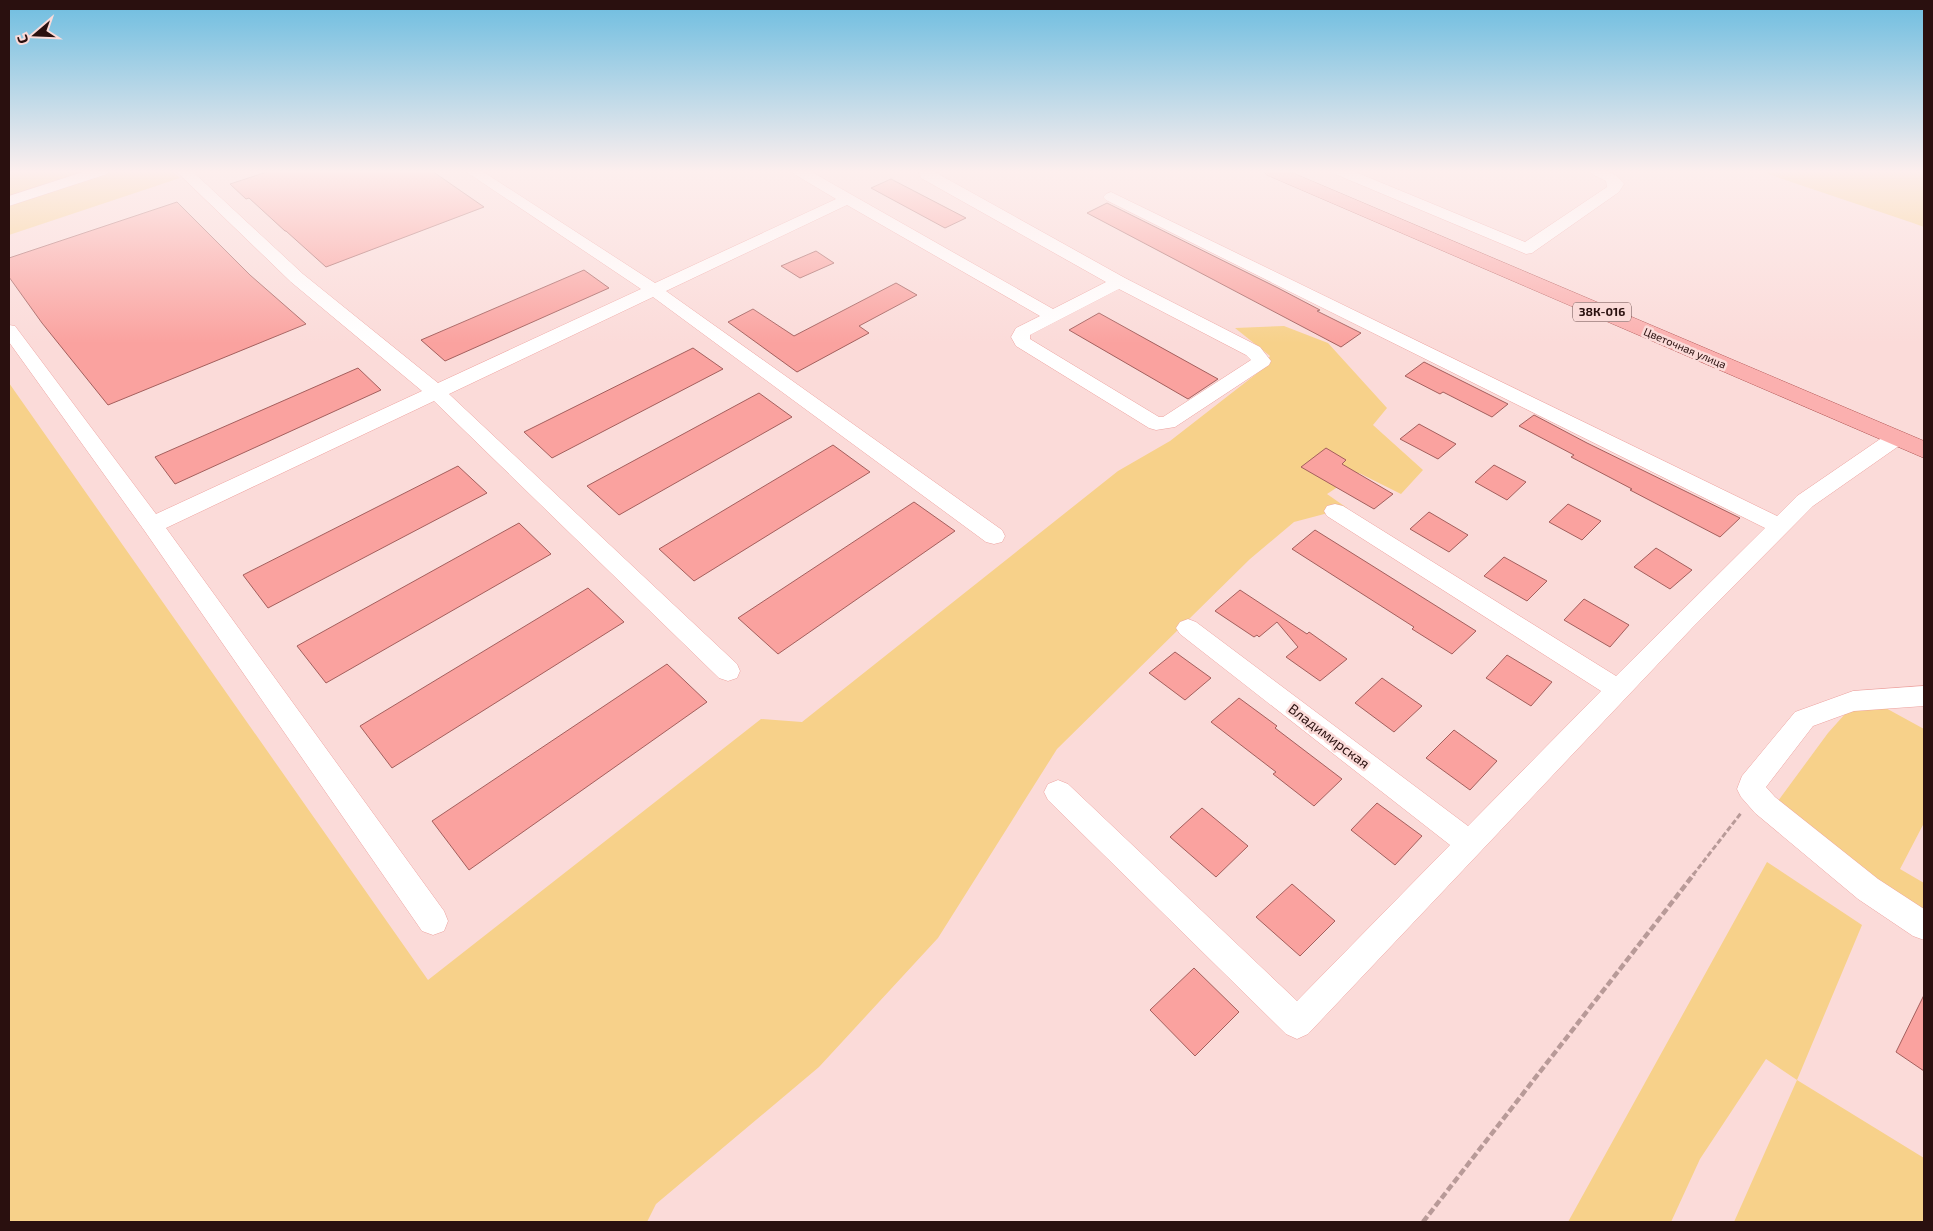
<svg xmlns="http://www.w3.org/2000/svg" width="1933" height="1231" font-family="'Exo 2',sans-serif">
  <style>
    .green { fill: #f7d18a }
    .building { fill: #faa29f; stroke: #a45f5d }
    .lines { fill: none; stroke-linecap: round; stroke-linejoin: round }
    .minor-casing { stroke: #eda29f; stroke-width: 1 }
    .primary-casing { stroke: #b15655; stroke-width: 1 }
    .path-far1 { stroke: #b89a98; stroke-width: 3; stroke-dasharray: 5.5 2.5; stroke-linecap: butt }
    .path { stroke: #b89a98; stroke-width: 4.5; stroke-dasharray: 7 3; stroke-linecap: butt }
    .minor { fill: #fff; fill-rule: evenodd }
    .primary { fill: #fbb0af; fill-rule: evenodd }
    .labels { text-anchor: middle; stroke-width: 5; stroke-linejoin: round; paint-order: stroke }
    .far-street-label { font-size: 11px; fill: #2a100f; stroke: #fbdbd9 }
    .shield { fill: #fbdbd9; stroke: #694d4c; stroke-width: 1 }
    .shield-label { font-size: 12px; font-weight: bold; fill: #2a100f }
    .street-label { font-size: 14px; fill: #2a100f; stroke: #fbdbd9 }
  </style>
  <rect width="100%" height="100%" fill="#fbdbd9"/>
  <g class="green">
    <path d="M9,171H172L180,178L9,235Z"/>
    <path d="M1759,171H1924V227L1913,223Z"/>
    <path d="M1284,326L1328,343L1387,408L1373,425L1423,470L1401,494L1359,473L1327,494L1347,508L1294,522L1250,559L1057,749L938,938L819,1067L656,1204L647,1222H9V383L428,980L761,719L802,722L1118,471L1170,441L1260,371L1270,356L1235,328Z"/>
    <path d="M1862,695L1924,729V823L1900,869L1924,883V922L1836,870L1778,801L1828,733Z"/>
    <path d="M1767,862L1862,925L1797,1080L1924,1158V1222H1734L1797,1080L1766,1059L1700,1159L1671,1222H1568Z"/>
  </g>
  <g class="building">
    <path d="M270,171H432L484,207L326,267L286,231H285L249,198L246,199L230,184Z"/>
    <path d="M891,179L966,218L945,228L871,188Z"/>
    <path d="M177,202L250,275L306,324L108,405L42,323L9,277V258Z"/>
    <path d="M1107,203L1278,288L1320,310L1317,311L1361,333L1341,347L1087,213Z"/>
    <path d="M816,251L834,263L800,278L781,266Z"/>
    <path d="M584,270L609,288L445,361L421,340Z"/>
    <path d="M896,283L917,295L859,326L869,333L797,372L728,322L753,309L794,336Z"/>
    <path d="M1099,313L1218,379L1188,399L1069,330Z"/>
    <path d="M693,348L723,369L552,458L524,432Z"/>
    <path d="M1424,362L1508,404L1492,417L1443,392L1440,394L1405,376Z"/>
    <path d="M358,368L381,390L175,484L155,457Z"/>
    <path d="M759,393L792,417L619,515L587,486Z"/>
    <path d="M1534,415L1587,443L1740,518L1720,537L1630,490L1632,489L1571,457L1574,455L1519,426Z"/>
    <path d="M1419,424L1456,444L1438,459L1400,439Z"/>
    <path d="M833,445L870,472L694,581L659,549Z"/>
    <path d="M1326,448L1346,460L1342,464L1393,494L1374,509L1301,467Z"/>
    <path d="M1494,465L1526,482L1507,500L1475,482Z"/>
    <path d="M458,466L487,493L268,608L243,575Z"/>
    <path d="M914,502L955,531L778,654L738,618Z"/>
    <path d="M1568,504L1601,521L1582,540L1549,522Z"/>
    <path d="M1429,512L1468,535L1449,552L1410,529Z"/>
    <path d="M519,523L551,554L326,683L297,646Z"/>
    <path d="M1315,530L1371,565L1476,631L1452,654L1412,629L1414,627L1292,549Z"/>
    <path d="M1656,548L1692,570L1670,589L1634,567Z"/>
    <path d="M1504,557L1547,581L1527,601L1484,576Z"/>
    <path d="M588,588L624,622L392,768L360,726Z"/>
    <path d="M1240,590L1307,634L1309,632L1347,659L1320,681L1286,657L1298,647L1277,622L1259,637L1257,635L1254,637L1215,611Z"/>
    <path d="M1584,599L1629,625L1610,647L1564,620Z"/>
    <path d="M1175,652L1211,678L1185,700L1149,673Z"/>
    <path d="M1507,655L1552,682L1531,706L1486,678Z"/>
    <path d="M667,664L707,702L469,870L432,821Z"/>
    <path d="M1382,678L1422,706L1394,732L1355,703Z"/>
    <path d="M1239,698L1277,726L1275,728L1342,779L1314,806L1273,774L1276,772L1211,722Z"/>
    <path d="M1454,730L1497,761L1470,790L1426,758Z"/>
    <path d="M1377,803L1422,836L1395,865L1351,830Z"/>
    <path d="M1202,808L1248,846L1216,877L1170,837Z"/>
    <path d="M1292,884L1335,921L1300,956L1256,917Z"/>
    <path d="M1194,968L1239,1012L1195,1056L1150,1010Z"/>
    <path d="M1924,995V1071L1896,1052Z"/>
  </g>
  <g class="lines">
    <g class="minor-casing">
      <g id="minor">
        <path d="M86,171H109L107,174L9,206V196Z"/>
        <path d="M176,171H192L303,274L438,383L641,289L465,171H482L655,283L836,199L794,174L792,171H810L1053,309L1106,282L921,178L918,171H933L1125,278L1260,347L1271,361L1269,365L1175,427L1156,430L1149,428L1016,346L1011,337L1016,328L1040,316L847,205L666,291L1002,530L1005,536L1002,542L994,544L986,542L653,297L449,394L737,664L740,671L737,678L728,681L719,678L434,401L166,528L444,911L448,921L444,931L433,935L422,931L144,530L9,342V325L15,326L156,514L422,391L291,282ZM1119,289L1246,355L1251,360L1163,417H1159L1030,339V335Z"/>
        <path d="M1333,171H1353L1525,242L1607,187L1606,181L1592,174L1590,171C1605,171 1614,170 1624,184L1619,192L1532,253L1526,254L1335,174Z"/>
        <path d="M1111,192L1777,516L1797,496L1889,433L1896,431L1903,433L1906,438L1903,443L1813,506L1692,628L1308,1034L1297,1039L1286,1034L1048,800L1044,792L1048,784L1058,780L1068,784L1297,1001L1450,845L1180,634L1176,628L1180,622L1188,619L1196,622L1468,826L1601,691L1327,516L1324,511L1327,506L1335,504L1343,506L1616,676L1765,528L1106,200L1103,197L1106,194Z"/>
        <path d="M1924,686V706L1854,711L1813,726L1766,787L1775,797L1878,879L1924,909V940L1913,936L1858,899L1755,813L1741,797L1737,789L1742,776L1795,712L1853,691Z"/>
      </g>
    </g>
    <g class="primary-casing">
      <path id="primary" d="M1264,171H1288L1924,441V458L1267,175Z"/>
    </g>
    <path class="path-far1" d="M1693,875L1741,813"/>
    <path class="path" d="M1423,1222L1694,874"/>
    <use href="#minor" class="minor"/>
    <use href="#primary" class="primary"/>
  </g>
  <linearGradient id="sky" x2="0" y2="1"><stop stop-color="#6dbde0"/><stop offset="0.5" stop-color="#fdefee"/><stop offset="1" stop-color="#fdefee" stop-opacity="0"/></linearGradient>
  <rect width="1933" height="343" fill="url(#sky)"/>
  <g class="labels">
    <g class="far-street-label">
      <text transform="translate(1685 348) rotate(23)" y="4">Цветочная улица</text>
    </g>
    <rect class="shield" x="1573" y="302.5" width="58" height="19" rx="4"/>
    <g class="shield-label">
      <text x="1602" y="316">38К-016</text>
    </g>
    <g class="street-label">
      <text transform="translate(1329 736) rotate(37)" y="5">Владимирская</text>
    </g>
  </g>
  <rect width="1933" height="1231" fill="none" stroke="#2a100f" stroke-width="20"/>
  <g transform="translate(35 35) rotate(251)" stroke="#fbdbd9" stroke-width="4" paint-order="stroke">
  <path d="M0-4L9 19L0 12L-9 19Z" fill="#2a100f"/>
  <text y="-8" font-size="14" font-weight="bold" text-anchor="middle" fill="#2a100f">С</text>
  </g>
</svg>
